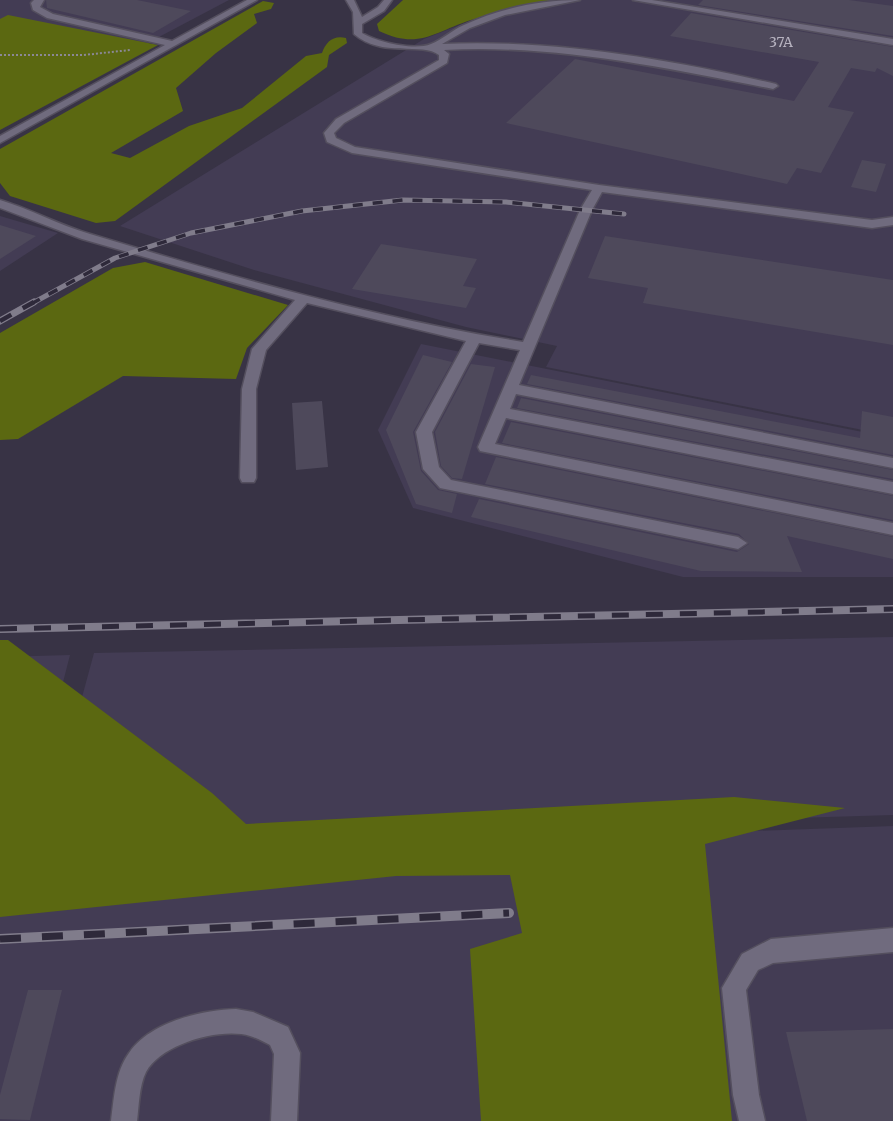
<svg xmlns="http://www.w3.org/2000/svg" width="893" height="1121" font-family="Merriweather,serif">
  <style>
    .built { fill: #433c54 }
    .forest { fill: #5b6811 }
    .building { fill: #4e495b }
    .lines { fill: none; stroke-linecap: round; stroke-linejoin: round }
    .minor-casing { stroke: #544f5e; stroke-width: 3 }
    .path { stroke: #8b8896; stroke-width: 2; stroke-dasharray: 2 2; stroke-linecap: butt }
    .minor { fill: #706b7e; fill-rule: evenodd }
    .rail-far3-casing { stroke: #807c8b; stroke-width: 5 }
    .rail-far2-casing { stroke: #807c8b; stroke-width: 7 }
    .rail-far1-casing { stroke: #807c8b; stroke-width: 8 }
    .rail-casing { stroke: #807c8b; stroke-width: 10 }
    .rail-far3 { stroke: #2e293a; stroke-width: 3.5; stroke-dasharray: 10; stroke-linecap: butt }
    .rail-far2 { stroke: #2e293a; stroke-width: 4.5; stroke-dasharray: 13; stroke-linecap: butt }
    .rail-far1 { stroke: #2e293a; stroke-width: 5; stroke-dasharray: 17; stroke-linecap: butt }
    .rail { stroke: #2e293a; stroke-width: 7; stroke-dasharray: 21; stroke-linecap: butt }
    .labels { text-anchor: middle; stroke-width: 5; stroke-linejoin: round; paint-order: stroke }
    .number-label { font-size: 14px; fill: #b6b2bf }
  </style>
  <rect width="100%" height="100%" fill="#383345"/>
  <g class="built">
    <path d="M0,0H229L138,48L0,21Z"/>
    <path d="M561,0H893V436L546,367L557,346L466,327L254,270L120,226L424,39L470,21Z"/>
    <path d="M0,216L58,233L0,271Z"/>
    <path d="M421,344L893,438V577H683L413,508L378,430Z"/>
    <path d="M893,637V815L43,841L94,653Z"/>
    <path d="M70,655L18,857L893,826V1121H0V657Z"/>
  </g>
  <g class="forest">
    <path d="M403,0H561C531,5 500,11 471,20C434,32 419,50 379,31L377,24Z"/>
    <path d="M263,1L274,3L271,9L254,14L257,23L216,53L176,88L183,111L111,153L130,158L189,126L242,108L306,56L322,53C326,42 333,35 346,38L347,43L329,55L327,67L115,221L96,223L10,196L0,183V149Z"/>
    <path d="M8,15L158,45L0,130V19Z"/>
    <path d="M145,262L288,305L247,348L236,379L123,376L18,439L0,440V333L113,268Z"/>
    <path d="M0,640H8L212,793L246,824L734,797L845,808L705,844L732,1121H481L470,949L522,933L510,875L396,876L0,917Z"/>
  </g>
  <g class="building">
    <path d="M46,0H137L191,11L153,33L47,8Z"/>
    <path d="M703,0H849L893,6V36L698,5Z"/>
    <path d="M691,13L893,47V76L877,68L875,72L851,68L828,107L854,112L821,173L797,168L787,184L506,123L575,59L794,101L819,62L670,36Z"/>
    <path d="M862,160L886,164L876,192L851,187Z"/>
    <path d="M0,225L36,236L0,259Z"/>
    <path d="M605,236L893,280V345L643,303L648,288L588,278Z"/>
    <path d="M381,244L477,259L463,286L476,288L466,308L352,289Z"/>
    <path d="M423,355L452,362L413,432L421,471L438,490L457,494L452,513L416,504L386,430Z"/>
    <path d="M471,364L495,367L462,479L452,478L441,466L435,432Z"/>
    <path d="M531,375L860,438L862,411L893,417V455L527,384Z"/>
    <path d="M521,398L893,470V479L517,408Z"/>
    <path d="M322,401L328,467L296,470L292,403Z"/>
    <path d="M511,422L893,496V520L502,443Z"/>
    <path d="M496,457L893,537V559L787,536L802,572L701,571L471,517L479,499L737,552L749,544L739,534L485,484Z"/>
    <path d="M28,990H62L30,1120L0,1119V1095Z"/>
    <path d="M893,1029V1121H807L786,1032Z"/>
  </g>
  <g class="lines">
    <g class="minor-casing">
      <g id="minor">
        <path d="M44,0L40,7L53,14L172,41L247,0H257L0,143V136L165,45L47,18L33,10L31,3L34,0Z"/>
        <path d="M346,0H354L362,17L378,7L384,0H392L384,11L362,24V33C377,42 414,51 431,44C442,40 452,30 464,25C500,8 541,0 580,0L505,15L470,28L442,44C554,39 668,59 776,84L778,86L773,89C664,68 556,44 444,50L449,54L447,63L344,123L334,133L336,138L355,147L599,185L872,220L893,217V225L872,228L602,192L592,210L519,385L893,458V468L516,394L510,409L893,482V494L506,418L495,444L893,523V535L480,451L478,447L520,350L479,343L432,432L439,467L451,480L738,537L747,543L738,549L440,488L423,469L416,432L466,341L307,303L266,350L256,389V478L254,482H242L240,478L242,389L252,349L295,300L82,239L0,208V200C30,209 59,225 90,234C232,277 376,318 523,342L580,210L592,190L352,153L327,142L324,133L336,119L439,60V55C423,42 381,58 354,34L353,12Z"/>
        <path d="M633,0H652L893,39V45Z"/>
        <path d="M893,928V952L773,963L758,970L746,990L759,1095L765,1121H739L733,1095L722,988L742,954L771,939Z"/>
        <path d="M236,1009L253,1012L288,1027L300,1053L297,1121H271L274,1054L270,1045C264,1042 257,1038 250,1036C221,1027 161,1044 146,1072C139,1086 139,1106 137,1121H111C114,1099 115,1072 129,1053C150,1022 201,1010 236,1009Z"/>
      </g>
    </g>
    <path class="path" d="M0,55H84L130,50"/>
    <use href="#minor" class="minor"/>
    <g class="rail-far3-casing">
      <path id="rail-far3" d="M31,304L115,258L191,233L302,211L403,200L506,202L624,214"/>
    </g>
    <g class="rail-far2-casing">
      <path id="rail-far2" d="M0,321L34,302"/>
    </g>
    <g class="rail-far1-casing">
      <path id="rail-far1" d="M0,629L893,609"/>
    </g>
    <g class="rail-casing">
      <path id="rail" d="M0,939L509,913"/>
    </g>
    <use href="#rail-far3" class="rail-far3"/>
    <use href="#rail-far2" class="rail-far2"/>
    <use href="#rail-far1" class="rail-far1"/>
    <use href="#rail" class="rail"/>
  </g>
  <g class="labels">
    <g class="number-label">
      <text x="781" y="47">37А</text>
    </g>
  </g>
</svg>
